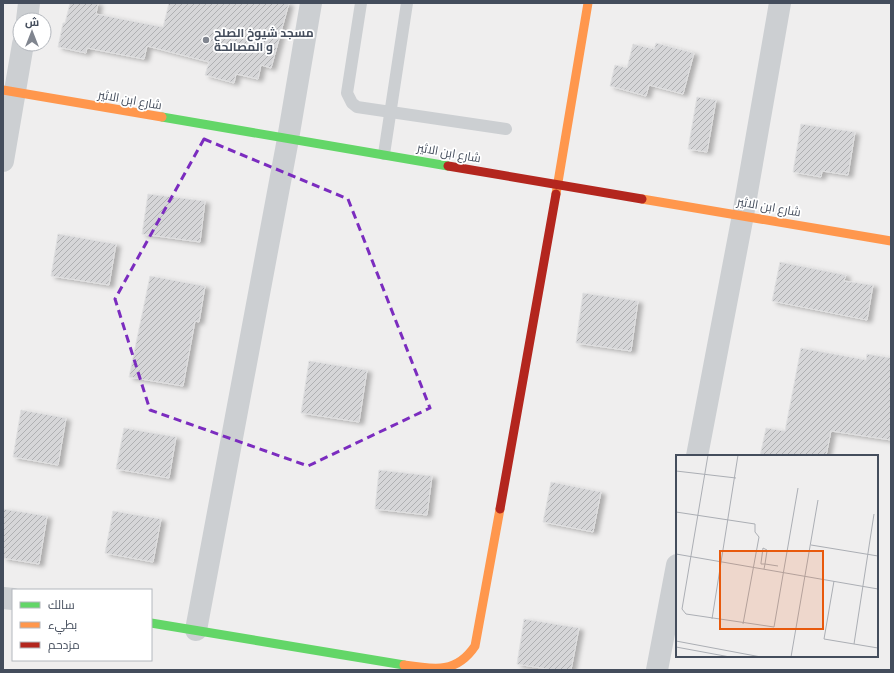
<svg xmlns="http://www.w3.org/2000/svg" width="894" height="673" font-family="'Titillium Web',Cairo,sans-serif">
  <style>
    .building { fill: url(#building-hatch); stroke: #e0e0e1; filter: url(#shadow) }
    .lines { fill: none; stroke-linecap: round; stroke-linejoin: round }
    .lane { stroke: #cccfd2; stroke-width: 12 }
    .street { stroke: #cccfd2; stroke-width: 22 }
    .fast { stroke: #63d668; stroke-width: 9 }
    .slow { stroke: #ff974d; stroke-width: 9 }
    .jam { stroke: #b3261e; stroke-width: 9 }
    .marked { fill: none; stroke: #7b2cbf; stroke-width: 3; stroke-dasharray: 8 5; stroke-linejoin: round }
    .poi-dot { fill: #80858f; stroke: #fff; stroke-width: 1.5 }
    .labels { text-anchor: middle; stroke-width: 3.5; stroke-linejoin: round; paint-order: stroke }
    .poi-label { font-size: 12px; font-weight: bold; fill: #444d5c; stroke: #fff; text-anchor: start }
    .street-label { font-size: 12px; fill: #444d5c; stroke: #fff }
    .inset-road { fill: none; stroke: #abaeb4; stroke-width: 1 }
    .view { fill: #e8590c; fill-opacity: 0.15; stroke: #e8590c; stroke-width: 2 }
    .inset-edge { fill: none; stroke: #444d5c; stroke-width: 2 }
  </style>
  <defs>
    <pattern id="building-hatch" width="6" height="6" patternUnits="userSpaceOnUse"><rect width="6" height="6" fill="#d6d6d8"/><path d="M-1 1l2-2M0 6l6-6M5 7l2-2" fill="none" stroke="#afb0b2"/></pattern>
    <filter id="shadow"><feDropShadow dx="4.5" dy="2.5" stdDeviation="2" flood-color="#0004"/></filter>
  </defs>
  <rect width="100%" height="100%" fill="#efeeee"/>
  <g class="building">
    <path d="M70,3H98L96,14L163,27L169,3H289L271,68L261,65L258,79L236,74L234,83L205,75L209,62L147,46L144,59L87,48L86,53L58,47L63,23H65Z"/>
    <path d="M656,43L694,53L683,94L649,85L646,96L610,86L615,65L627,68L633,44L654,49Z"/>
    <path d="M697,97L716,100L707,152L688,149Z"/>
    <path d="M801,124L855,132L848,175L822,171L821,177L793,172Z"/>
    <path d="M148,194L205,201L200,242L142,234Z"/>
    <path d="M58,234L116,244L109,285L51,276Z"/>
    <path d="M780,262L846,275L844,281L873,285L867,320L772,301Z"/>
    <path d="M150,276L205,286L199,322L195,321L183,386L129,377Z"/>
    <path d="M583,293L638,301L631,351L576,343Z"/>
    <path d="M801,348L866,360L867,354L891,358V440L831,431L826,456H760L766,428L785,431Z"/>
    <path d="M309,361L367,370L359,422L301,413Z"/>
    <path d="M21,410L66,418L58,465L13,457Z"/>
    <path d="M124,428L176,437L169,478L116,469Z"/>
    <path d="M379,470L432,476L427,515L375,509Z"/>
    <path d="M551,482L601,492L593,532L543,522Z"/>
    <path d="M3,509L47,516L39,564L3,558Z"/>
    <path d="M113,511L161,519L153,562L105,553Z"/>
    <path d="M524,619L579,628L571,670H553L517,664Z"/>
  </g>
  <g class="lines">
    <g class="lane">
      <path d="M361,3L347,93L352,103L357,107L506,129"/>
      <path d="M384,154L407,3"/>
    </g>
    <g class="street">
      <path d="M27,20L29,3"/>
      <path d="M3,161L23,44"/>
      <path d="M697,456L743,215L780,3"/>
      <path d="M3,598L13,599"/>
      <path d="M196,630L288,139L311,3"/>
      <path d="M657,670L677,565"/>
    </g>
    <g class="fast">
      <path d="M162,117L448,166"/>
      <path d="M151,623L404,665"/>
    </g>
    <g class="slow">
      <path d="M3,90L162,117"/>
      <path d="M556,194L588,3"/>
      <path d="M642,199L891,241"/>
      <path d="M404,665C436,670 457,673 475,646L500,509"/>
    </g>
    <g class="jam">
      <path d="M448,166L642,199"/>
      <path d="M500,509L556,194"/>
    </g>
  </g>
  <path class="marked" d="M204,139L348,199L430,408L308,466L150,410L115,299Z"/>
  <circle class="poi-dot" cx="206" cy="40" r="4"/>
  <g class="labels">
    <g class="poi-label">
      <text x="214" y="37">مسجد شيوخ الصلح<tspan x="214" dy="14">و المصالحة</tspan></text>
    </g>
    <g class="street-label">
      <text transform="translate(130 100) rotate(10)" y="4">شارع ابن الاثير</text>
      <text transform="translate(449 153) rotate(10)" y="4">شارع ابن الاثير</text>
      <text transform="translate(769 207) rotate(10)" y="4">شارع ابن الاثير</text>
    </g>
  </g>
  <g transform="translate(676 455)">
    <rect width="202" height="202" fill="#efeeee"/>
    <path class="inset-road" d="M32,0L6,154L10,159L98,172L122,33M0,16L60,23M0,57L79,69V77L83,82L67,169M135,90L202,101M0,99L202,134M88,114L89,109L91,96V95L87,93L85,108V109H89L102,111M158,126L148,184L202,193M36,164L62,0M0,186L85,202M178,189L198,59M0,192L54,202M115,202L142,45"/>
    <path class="view" d="M44,96H147V174H44Z"/>
    <rect width="202" height="202" class="inset-edge"/>
  </g>
  <rect width="894" height="673" fill="none" stroke="#444d5c" stroke-width="8"/>
  <rect x="12" y="589" width="140" height="72" fill="#ffffff" stroke="#b4b8be"/>
  <rect x="20" y="602" width="20" height="6" fill="#63d668" stroke="#b4b8be"/>
  <text x="48" y="609" font-size="12" fill="#444d5c">سالك</text>
  <rect x="20" y="622" width="20" height="6" fill="#ff974d" stroke="#b4b8be"/>
  <text x="48" y="629" font-size="12" fill="#444d5c">بطيء</text>
  <rect x="20" y="642" width="20" height="6" fill="#b3261e" stroke="#b4b8be"/>
  <text x="48" y="649" font-size="12" fill="#444d5c">مزدحم</text>
  <g transform="translate(32 32)"><circle r="19" fill="#ffffff" stroke="#b4b8be"/>
  <path d="M0-3L7 15L0 10L-7 15Z" fill="#80858f"/>
  <text y="-6" font-size="11" font-weight="bold" text-anchor="middle" fill="#444d5c">ش</text>
  </g>
</svg>
